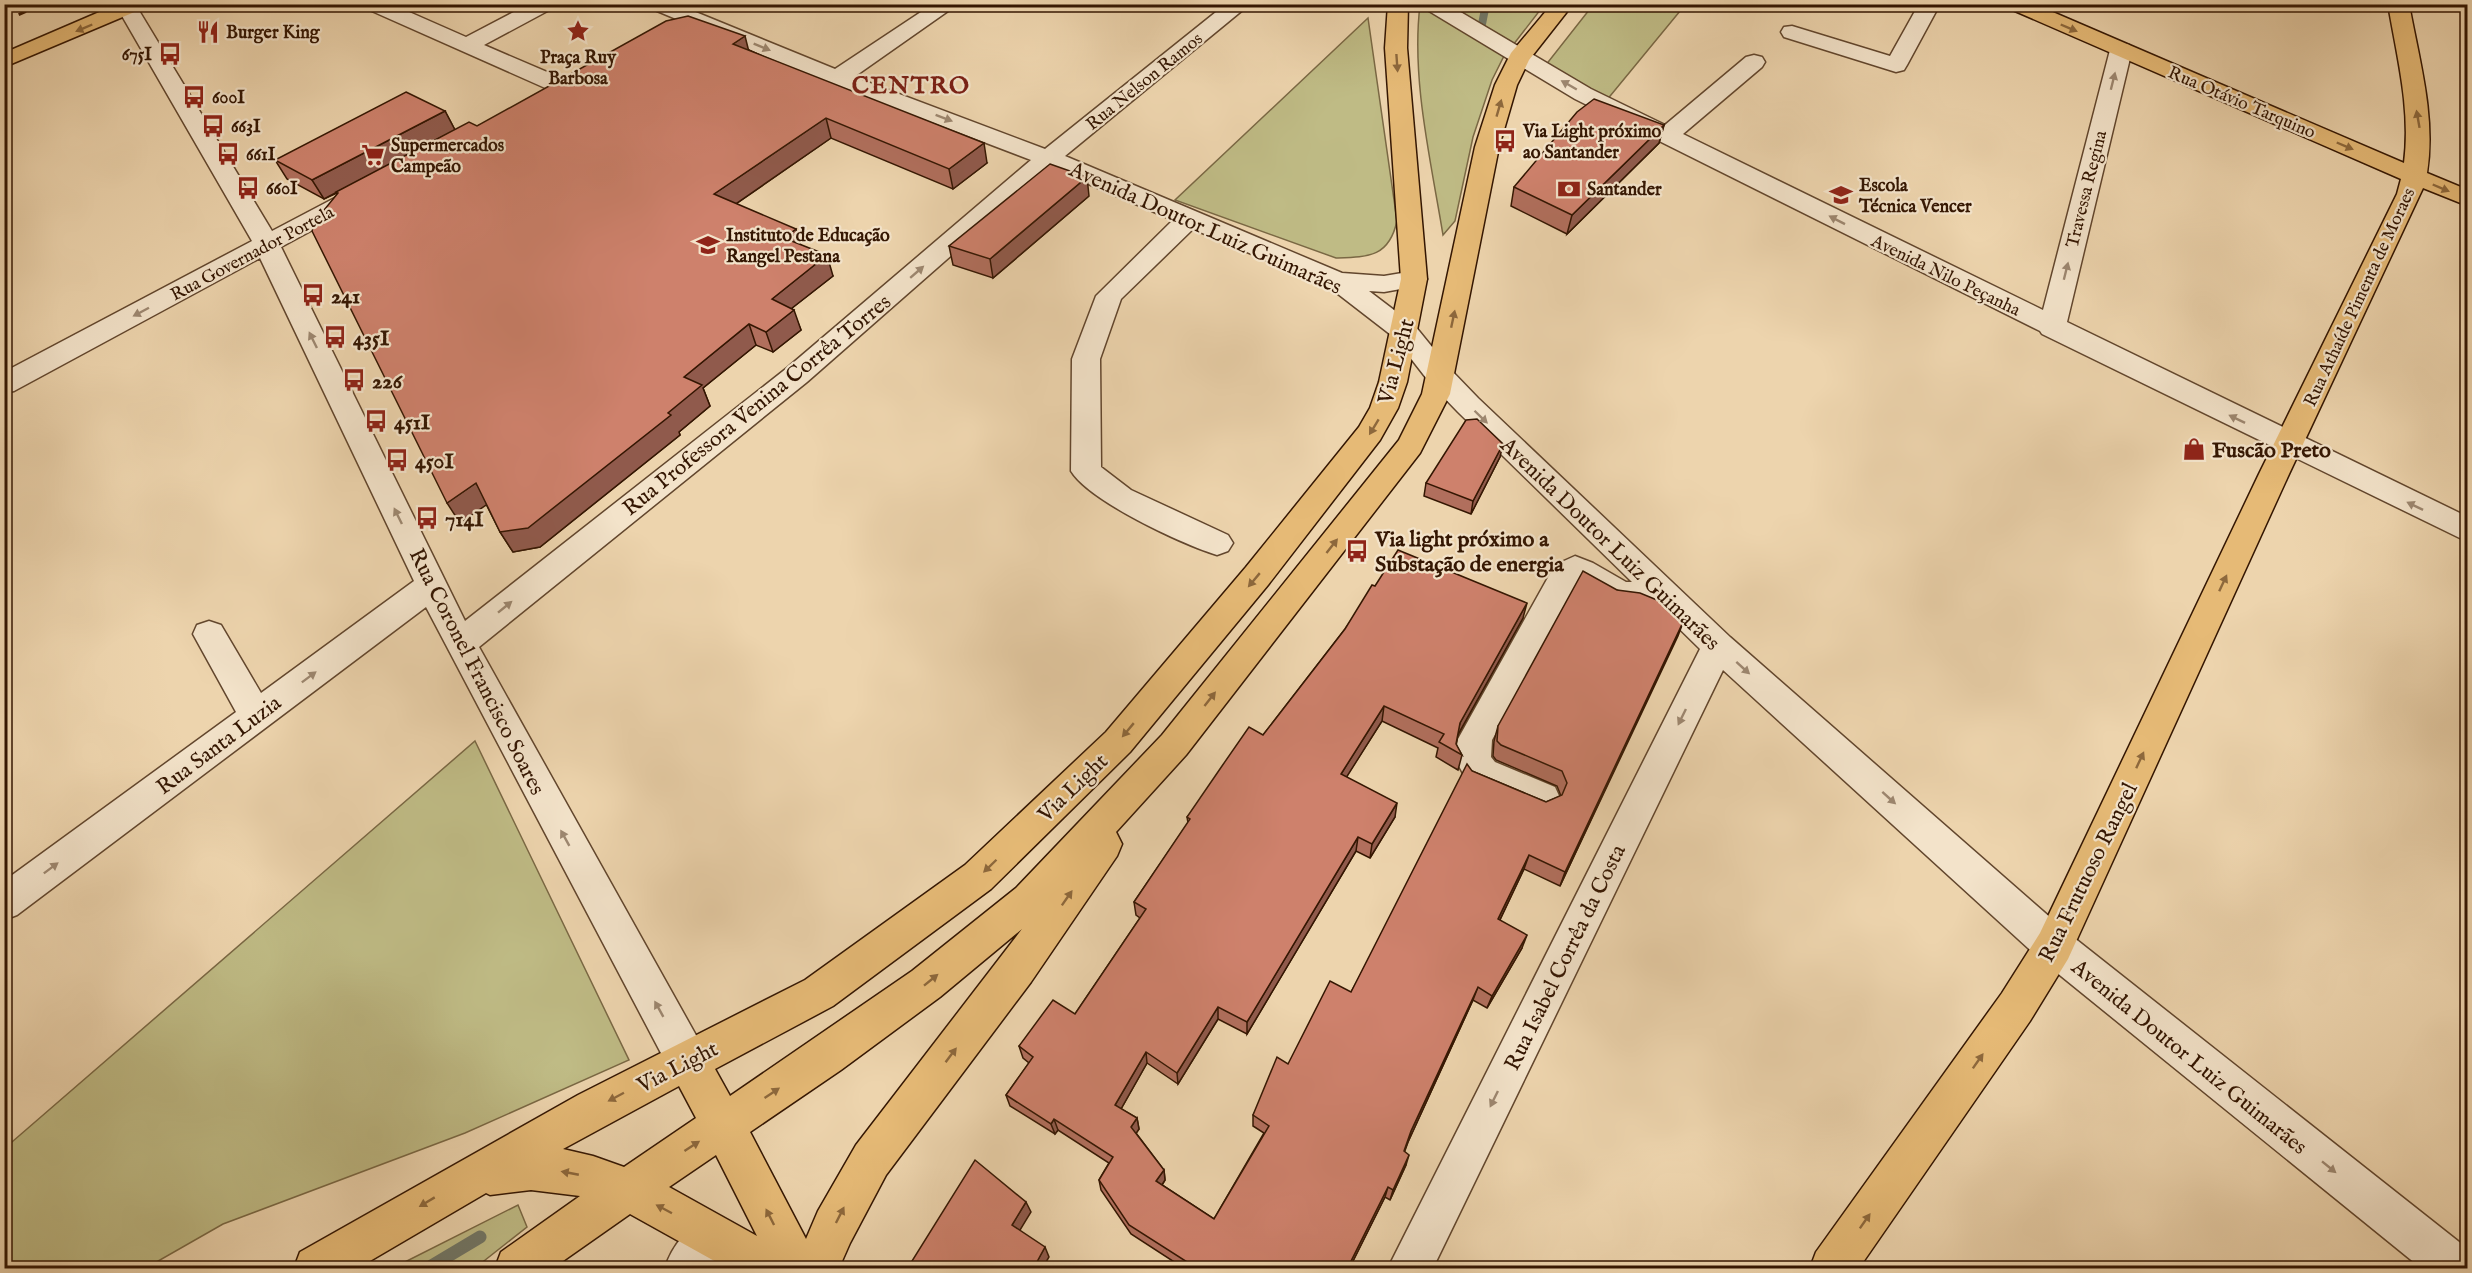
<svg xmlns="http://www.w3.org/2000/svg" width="2472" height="1273" font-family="'IM FELL English',serif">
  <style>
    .green { fill: #bfbb85; stroke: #7a6844; stroke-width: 1.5 }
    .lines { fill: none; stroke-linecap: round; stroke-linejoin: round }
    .stream-far1 { stroke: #717767; stroke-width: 8 }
    .stream { stroke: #717767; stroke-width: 13 }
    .minor-casing { stroke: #62462d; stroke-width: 3 }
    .major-casing { stroke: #341602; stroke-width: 3 }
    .minor { fill: #f3e3ca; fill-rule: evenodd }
    .major { fill: #e6ba76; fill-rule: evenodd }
    .rail { stroke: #341602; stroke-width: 3; stroke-dasharray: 8 8; stroke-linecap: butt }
    .wall { fill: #b16f5d; stroke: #341602; stroke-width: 1.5 }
    .shaded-wall { fill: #905a4c; stroke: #341602; stroke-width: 1.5 }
    .building { fill: #ce816c; stroke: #341602; stroke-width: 1.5 }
    .oneway { fill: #8d683c }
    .oneway2 { fill: #9d8770 }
    .labels { text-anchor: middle; stroke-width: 4.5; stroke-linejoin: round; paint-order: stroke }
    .far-poi-label { font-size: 18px; font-weight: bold; fill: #341602; stroke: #f3e3ca; text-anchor: start }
    .far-street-label { font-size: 18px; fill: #341602; stroke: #f3e3ca }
    .street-label { font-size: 22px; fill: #341602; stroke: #f3e3ca }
    .poi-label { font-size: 22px; font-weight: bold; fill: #341602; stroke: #f3e3ca; text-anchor: start }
    .far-district-label { font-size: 24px; font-weight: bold; letter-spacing: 1.5px; fill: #7a1f14; stroke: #f3e3ca }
  </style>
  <rect width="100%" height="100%" fill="#edd4ad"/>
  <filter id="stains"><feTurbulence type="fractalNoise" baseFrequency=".00333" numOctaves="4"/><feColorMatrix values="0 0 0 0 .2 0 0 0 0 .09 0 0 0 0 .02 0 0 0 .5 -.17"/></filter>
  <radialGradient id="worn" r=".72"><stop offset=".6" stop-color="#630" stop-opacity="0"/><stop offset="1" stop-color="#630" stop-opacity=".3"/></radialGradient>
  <g class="green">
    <path d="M1420,5H1544L1503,58L1492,80L1473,137L1455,221L1443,235C1431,161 1411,79 1420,5Z"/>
    <path d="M1593,5H1685L1606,101L1545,66Z"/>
    <path d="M1368,18L1397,221C1389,257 1369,257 1336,258L1175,200Z"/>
    <path d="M475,741L629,1060L465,1133L223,1224L146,1268H5V1148Z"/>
    <path d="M518,1205L527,1227L475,1268H393Z"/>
  </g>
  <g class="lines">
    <path class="stream-far1" d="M1482,24L1486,4"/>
    <path class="stream" d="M428,1268L480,1237"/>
    <g class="minor-casing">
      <g id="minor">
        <path d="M135,4L272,231L348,191L357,189L366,191L369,196L366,201L281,247L465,621L787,368L1031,160L829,83L650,8L647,4H676L835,69L933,4H958L854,77L1045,149L1226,4H1250L1065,156L1342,273L1384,276L1414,271L1423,273L1427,279L1423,285L1384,292L1369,291L1415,326L1450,369L1478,398L1730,637L2068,933L2468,1249V1268H2421L2040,959L1723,670L1433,1268H1388L1700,649L1649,599L1647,602C1616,612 1603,600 1577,583L1492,740L1491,757L1495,762L1555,787L1560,798L1555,809L1542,814L1469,784L1455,759L1458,739L1555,565L1575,556L1593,563L1626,582H1632L1458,412L1430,383L1395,338L1329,287L1193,229L1121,299L1100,359L1101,467L1131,490L1228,535L1233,543L1228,551L1217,555C1182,544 1089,501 1071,471L1072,359L1096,296L1173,220L1051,168L807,382L479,647L702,1046L708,1060L702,1074L687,1080L672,1074L426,607L17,915L4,920V881L236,712L193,634L197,625L209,621L221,625L261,693L414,581L260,258L14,391L4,393V372L252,241L118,9L121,5Z"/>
        <path d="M362,4H391L466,37L529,4H556L553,8L484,45L568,81L571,86L568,91L560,93L552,91L365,8Z"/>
        <path d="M1421,4H1447L1591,89L1665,125L1746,57L1754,55L1762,57L1765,62L1762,67L1683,134L2043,310L2110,50L2113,45L2121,43L2129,45L2132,50L2067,322L2468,517V542L2042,334L2040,331L1575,99L1424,8Z"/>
        <path d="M1919,4H1940L1907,65L1904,70L1896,72L1784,37L1781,32L1784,27L1792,26L1890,56Z"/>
        <path d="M712,1215L728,1221L734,1237L728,1253L715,1268H665C672,1245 690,1224 712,1215Z"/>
      </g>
    </g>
    <g class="major-casing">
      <g id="major">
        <path d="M118,4H147L144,8L4,67V53Z"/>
        <path d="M1388,4H1408L1407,48L1427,279L1407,382L1398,408L1380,440L1268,585L1130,752L991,889L833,1006L715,1069L730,1096L912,971L1016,888L1162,735L1399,440L1422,394L1475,147L1495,85L1511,53L1552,4H1573L1529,60L1517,85L1499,147L1450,394L1420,453L1186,755L1116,832L1122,844L1117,856L1031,982L886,1175L850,1243L839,1268H727L630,1214L553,1268H495L501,1252L580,1196L531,1190L490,1195L486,1193L358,1268H294L300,1252L578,1095L805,980L965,865L1106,732L1246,567L1359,427L1370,408L1379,382L1401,279L1385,48ZM1022,929L856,1145L818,1211L806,1239L750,1132L841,1070L940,997ZM679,1086L696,1118L624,1167L593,1156L563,1149ZM716,1155L757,1236L669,1187Z"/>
        <path d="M2005,4H2034L2404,163C2411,109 2397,57 2388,4H2409C2419,60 2436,116 2427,173L2468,190V206L2423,188L2289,474L2068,959L2030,1021L1859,1268H1810L1816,1252L2002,993L2040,933L2259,474L2397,194L2401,179L2008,8Z"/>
      </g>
    </g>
    <use href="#minor" class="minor"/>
    <use href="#major" class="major"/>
    <path class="rail" d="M4,21L43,4"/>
  </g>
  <g class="wall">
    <path d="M1810,4H1819L1818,7Z"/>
    <path d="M749,50L987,163L953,189L831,138L736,204L801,245L833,276L792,308L801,330L773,352L756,345L703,388L710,406L679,432L680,435L540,547L513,552L500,532L486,504L460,523L337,193L324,199L287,179L275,160L445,111L455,130L477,126Z"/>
    <path d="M1664,125L1659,143L1567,234L1511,206L1514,187Z"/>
    <path d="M1089,196L993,278L953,265L949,246Z"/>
    <path d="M1500,457L1471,514L1424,496L1426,483Z"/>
    <path d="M1375,586L1523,618L1458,735L1456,744L1462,755L1458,770L1436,757L1438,748L1382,721L1346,777L1395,817L1370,858L1356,851L1247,1034L1218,1019L1178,1084L1147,1063L1121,1109L1137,1118L1139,1129L1136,1133L1164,1170L1165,1180L1162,1185L1214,1219L1264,1133L1253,1126V1115L1288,1064L1351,992L1472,771L1546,802L1561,796L1557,786L1496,760L1493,756L1494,741L1498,726L1617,590L1684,620L1560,886L1524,869L1500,920L1522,948L1487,1008L1473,1000L1408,1142L1404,1152L1406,1165L1390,1200L1385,1197L1349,1269H1185L1131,1234L1101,1190L1099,1180L1109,1163L1058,1130L1055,1134L1010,1106L1006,1095L1029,1063L1023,1058L1019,1046L1075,1014L1140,918L1136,915L1134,902L1188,823L1187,817L1263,735L1345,629Z"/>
  </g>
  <g class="shaded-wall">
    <path d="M745,36L750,56L733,44Z"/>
    <path d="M445,111L455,130L324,199L312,180Z"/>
    <path d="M826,118L831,138L721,214L714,194Z"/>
    <path d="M1664,125L1659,143L1567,234L1572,215Z"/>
    <path d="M984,143L987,163L953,189L949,169Z"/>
    <path d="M1087,177L1089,196L993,278L990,259Z"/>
    <path d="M796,229L802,249L784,238Z"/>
    <path d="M827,255L833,276L778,319L772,299Z"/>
    <path d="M794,310L801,330L773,352L766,332Z"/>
    <path d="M749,324L756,345L703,388L710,406L679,432L680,435L540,547L513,552L500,532L668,413L684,377Z"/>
    <path d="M1503,444L1500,457L1471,514L1473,501Z"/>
    <path d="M476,483L489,503L460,523L447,503Z"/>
    <path d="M1527,603L1523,618L1456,738L1460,723Z"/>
    <path d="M1684,620L1678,636L1560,886L1565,872Z"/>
    <path d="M1384,706L1382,721L1339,789L1341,774Z"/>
    <path d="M1397,803L1395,817L1370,858L1372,844Z"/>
    <path d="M1358,837L1356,851L1247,1034V1022Z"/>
    <path d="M1529,855L1524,869L1494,932L1498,919Z"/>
    <path d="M1527,935L1522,948L1487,1008L1492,996Z"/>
    <path d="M1478,987L1473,1000L1408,1142L1401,1162L1411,1131Z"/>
    <path d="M1218,1007V1019L1178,1084L1177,1073Z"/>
    <path d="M1146,1052L1147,1063L1117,1116L1115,1105Z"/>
    <path d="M1137,1118L1139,1129L1133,1138L1131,1127Z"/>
    <path d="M1054,1119L1058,1130L1055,1134L1051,1124Z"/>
    <path d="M1409,1155L1406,1165L1390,1200L1393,1190Z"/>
    <path d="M1164,1170L1165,1180L1158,1191L1156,1181Z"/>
    <path d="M1388,1187L1385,1197L1349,1269H1347Z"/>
    <path d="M1026,1202L1031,1212L1017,1235L1012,1225Z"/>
    <path d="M1045,1247L1049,1257L1042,1269H1033Z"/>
  </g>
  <g class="building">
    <path d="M688,16L745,36L733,44L984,143L949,169L826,118L714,194L796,229L784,238L827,255L772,299L794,310L766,332L749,324L684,377L702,385L668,413L671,415L528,528L500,532L476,483L447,503L312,231L315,221L338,193L336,192L469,122L477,126L666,21Z"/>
    <path d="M406,92L445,111L312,180L275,160Z"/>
    <path d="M1594,99L1664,125L1572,215L1514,187L1577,112Z"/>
    <path d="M1050,164L1087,177L990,259L949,246Z"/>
    <path d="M1477,419L1503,444L1473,501L1426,483L1466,420Z"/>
    <path d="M1398,550L1527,603L1460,723L1456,744L1462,755L1439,742L1444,734L1384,706L1341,774L1397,803L1372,844L1358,837L1247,1022L1218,1007L1177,1073L1146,1052L1115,1105L1137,1118L1131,1127L1164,1170L1156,1181L1214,1219L1269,1126L1253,1115L1277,1057L1288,1064L1330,981L1351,992L1467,764L1472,771L1546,802L1562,795L1567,783L1562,771L1501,745L1497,741L1498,726L1583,571L1617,590L1640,593L1657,600L1661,593L1684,615V620L1565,872L1529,855L1498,919L1527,935L1492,996L1478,987L1411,1131L1404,1151L1409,1155L1393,1190L1388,1187L1347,1269H1198L1129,1225L1099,1180L1113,1157L1054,1119L1051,1124L1006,1095L1033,1057L1019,1046L1053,1000L1075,1014L1146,909L1134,902L1190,819L1187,817L1222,766L1249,727L1263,735L1345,629L1372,585L1375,586Z"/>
    <path d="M975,1160L1026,1202L1012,1225L1045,1247L1033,1269H907Z"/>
  </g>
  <defs><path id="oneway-solid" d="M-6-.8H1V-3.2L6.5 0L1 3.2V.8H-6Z" transform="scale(1.5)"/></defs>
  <g class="oneway">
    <use href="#oneway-solid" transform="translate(84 28) rotate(157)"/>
    <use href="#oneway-solid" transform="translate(2069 28) rotate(23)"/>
    <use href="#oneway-solid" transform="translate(1397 63) rotate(86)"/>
    <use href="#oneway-solid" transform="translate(1499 108) rotate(-74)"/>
    <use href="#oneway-solid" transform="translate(2418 119) rotate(-100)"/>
    <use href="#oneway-solid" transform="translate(2345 146) rotate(23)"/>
    <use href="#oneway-solid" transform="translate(2441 188) rotate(23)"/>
    <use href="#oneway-solid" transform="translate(1453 319) rotate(-78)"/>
    <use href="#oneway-solid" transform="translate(1374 427) rotate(121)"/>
    <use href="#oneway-solid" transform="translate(1332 546) rotate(-52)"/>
    <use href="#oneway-solid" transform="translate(1254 580) rotate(130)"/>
    <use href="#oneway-solid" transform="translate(2223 583) rotate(-65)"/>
    <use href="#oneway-solid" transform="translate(1210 699) rotate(-52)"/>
    <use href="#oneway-solid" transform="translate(1128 730) rotate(130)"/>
    <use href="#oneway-solid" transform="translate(2140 760) rotate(-65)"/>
    <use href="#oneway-solid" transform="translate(990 866) rotate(136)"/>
    <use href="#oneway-solid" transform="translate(1067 898) rotate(-55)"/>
    <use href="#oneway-solid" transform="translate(931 980) rotate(-39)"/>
    <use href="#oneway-solid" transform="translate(951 1055) rotate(-53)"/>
    <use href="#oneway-solid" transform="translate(1978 1061) rotate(-55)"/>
    <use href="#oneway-solid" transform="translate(772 1093) rotate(-34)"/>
    <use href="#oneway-solid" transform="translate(616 1097) rotate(152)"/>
    <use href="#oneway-solid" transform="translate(692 1146) rotate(-33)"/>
    <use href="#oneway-solid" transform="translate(570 1173) rotate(-169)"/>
    <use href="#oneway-solid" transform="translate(427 1202) rotate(149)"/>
    <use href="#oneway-solid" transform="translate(664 1209) rotate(-152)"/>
    <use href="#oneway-solid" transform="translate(840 1215) rotate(-63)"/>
    <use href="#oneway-solid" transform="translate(770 1217) rotate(-117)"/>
    <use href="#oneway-solid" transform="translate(1865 1221) rotate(-55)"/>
  </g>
  <g class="oneway2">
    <use href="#oneway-solid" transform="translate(762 47) rotate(22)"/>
    <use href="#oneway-solid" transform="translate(2113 81) rotate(-76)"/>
    <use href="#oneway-solid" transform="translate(1569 85) rotate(-150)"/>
    <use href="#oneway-solid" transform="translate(944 118) rotate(21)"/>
    <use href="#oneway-solid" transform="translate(1837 220) rotate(-153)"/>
    <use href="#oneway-solid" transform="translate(2066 271) rotate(-76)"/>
    <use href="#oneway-solid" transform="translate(917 272) rotate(-41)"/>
    <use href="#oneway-solid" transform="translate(141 312) rotate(152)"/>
    <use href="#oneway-solid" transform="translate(313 340) rotate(-116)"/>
    <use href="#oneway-solid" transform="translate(1481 417) rotate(44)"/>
    <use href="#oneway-solid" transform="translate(2237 419) rotate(-154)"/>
    <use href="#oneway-solid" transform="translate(2415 506) rotate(-154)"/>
    <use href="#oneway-solid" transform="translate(398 516) rotate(-116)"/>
    <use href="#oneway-solid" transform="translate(505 607) rotate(-39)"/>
    <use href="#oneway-solid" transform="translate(1743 668) rotate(42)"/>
    <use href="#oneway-solid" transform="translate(309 677) rotate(-37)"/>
    <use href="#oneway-solid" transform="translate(1682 717) rotate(116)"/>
    <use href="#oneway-solid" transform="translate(1889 798) rotate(42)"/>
    <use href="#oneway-solid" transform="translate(565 838) rotate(-119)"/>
    <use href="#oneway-solid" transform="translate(51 868) rotate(-37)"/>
    <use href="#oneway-solid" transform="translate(659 1009) rotate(-119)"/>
    <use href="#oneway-solid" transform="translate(1494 1099) rotate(116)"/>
    <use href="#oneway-solid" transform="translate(2329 1167) rotate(39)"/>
  </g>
  <defs>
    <g id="sight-bare" transform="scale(1.8)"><path d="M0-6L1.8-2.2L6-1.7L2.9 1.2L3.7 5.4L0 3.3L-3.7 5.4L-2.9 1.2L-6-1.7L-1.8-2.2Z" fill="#8f2418" stroke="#f3e3ca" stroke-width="2.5" paint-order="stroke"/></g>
    <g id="restaurant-bare" transform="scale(1.8)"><path d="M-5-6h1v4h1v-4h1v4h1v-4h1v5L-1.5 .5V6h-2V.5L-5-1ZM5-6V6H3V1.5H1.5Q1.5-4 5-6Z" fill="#8f2418" stroke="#f3e3ca" stroke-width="2.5" paint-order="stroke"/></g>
    <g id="bus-bare" transform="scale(1.8)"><path d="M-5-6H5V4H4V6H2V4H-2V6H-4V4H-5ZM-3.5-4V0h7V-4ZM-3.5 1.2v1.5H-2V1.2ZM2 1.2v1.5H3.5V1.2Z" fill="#8f2418" stroke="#f3e3ca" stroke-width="2.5" paint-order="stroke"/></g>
    <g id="supermarket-bare" transform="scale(1.8)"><path d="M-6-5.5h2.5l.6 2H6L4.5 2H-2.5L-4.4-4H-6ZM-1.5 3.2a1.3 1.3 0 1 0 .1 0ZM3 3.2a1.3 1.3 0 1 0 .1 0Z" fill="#8f2418" stroke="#f3e3ca" stroke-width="2.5" paint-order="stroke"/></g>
    <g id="bank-bare" transform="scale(1.8)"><path d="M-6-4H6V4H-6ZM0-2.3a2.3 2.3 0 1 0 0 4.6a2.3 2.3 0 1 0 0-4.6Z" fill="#8f2418" stroke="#f3e3ca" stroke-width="2.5" paint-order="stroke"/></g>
    <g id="university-bare" transform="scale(1.8)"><path d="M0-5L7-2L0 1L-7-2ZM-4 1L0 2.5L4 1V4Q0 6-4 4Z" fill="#8f2418" stroke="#f3e3ca" stroke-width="2.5" paint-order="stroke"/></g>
    <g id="school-bare" transform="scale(1.8)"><path d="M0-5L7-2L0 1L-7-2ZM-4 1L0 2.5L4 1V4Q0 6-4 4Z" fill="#8f2418" stroke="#f3e3ca" stroke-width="2.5" paint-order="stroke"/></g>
    <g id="shop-bare" transform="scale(1.8)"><path d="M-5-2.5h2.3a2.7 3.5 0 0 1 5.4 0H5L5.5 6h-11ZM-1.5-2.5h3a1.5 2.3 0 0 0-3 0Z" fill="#8f2418" stroke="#f3e3ca" stroke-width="2.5" paint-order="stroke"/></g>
  </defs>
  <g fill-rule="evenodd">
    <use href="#sight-bare" x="578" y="31"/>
    <use href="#restaurant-bare" x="208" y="32"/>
    <use href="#bus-bare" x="170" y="54"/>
    <use href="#bus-bare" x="194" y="97"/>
    <use href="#bus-bare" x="213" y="126"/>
    <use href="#bus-bare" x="1505" y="141"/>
    <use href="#bus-bare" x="228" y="154"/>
    <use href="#supermarket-bare" x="373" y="155"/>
    <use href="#bus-bare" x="248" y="188"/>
    <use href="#bank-bare" x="1569" y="189"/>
    <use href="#university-bare" x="1841" y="195"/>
    <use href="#school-bare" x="708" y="245"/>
    <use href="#bus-bare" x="313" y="295"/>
    <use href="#bus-bare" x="335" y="337"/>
    <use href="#bus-bare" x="354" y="380"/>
    <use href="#bus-bare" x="376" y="421"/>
    <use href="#shop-bare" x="2194" y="449"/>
    <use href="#bus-bare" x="397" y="460"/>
    <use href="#bus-bare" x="427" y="518"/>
    <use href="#bus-bare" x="1357" y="551"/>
  </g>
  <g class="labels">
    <g class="far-poi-label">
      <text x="226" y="38">Burger King</text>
      <text x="152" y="60" text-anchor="end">675I</text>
      <text x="578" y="63" text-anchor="middle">Praça Ruy<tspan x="578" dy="21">Barbosa</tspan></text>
      <text x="212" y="103">600I</text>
      <text x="231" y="132">663I</text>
      <text x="1523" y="137">Via Light próximo<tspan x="1523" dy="21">ao Santander</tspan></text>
      <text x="391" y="151">Supermercados<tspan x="391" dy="21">Campeão</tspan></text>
      <text x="246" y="160">661I</text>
      <text x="1859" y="191">Escola<tspan x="1859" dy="21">Técnica Vencer</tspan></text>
      <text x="266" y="194">660I</text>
      <text x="1587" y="195">Santander</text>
      <text x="726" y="241">Instituto de Educação<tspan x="726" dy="21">Rangel Pestana</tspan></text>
    </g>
    <g class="far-street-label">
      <text transform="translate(1144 81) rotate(-39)" y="6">Rua Nelson Ramos</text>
      <text transform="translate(2242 102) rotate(23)" y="6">Rua Otávio Tarquino</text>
      <text transform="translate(2086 189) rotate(-76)" y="6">Travessa Regina</text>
      <text transform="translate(252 253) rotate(-28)" y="6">Rua Governador Portela</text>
      <text transform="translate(1946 275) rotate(26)" y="6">Avenida Nilo Peçanha</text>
      <text transform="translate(2359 297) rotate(-65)" y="6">Rua Athaíde Pimenta de Moraes</text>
    </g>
    <g class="street-label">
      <text transform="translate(1206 227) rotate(24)" y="8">Avenida Doutor Luiz Guimarães</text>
      <text transform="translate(1395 361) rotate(-75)" y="8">Via Light</text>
      <text transform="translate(756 404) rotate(-39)" y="8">Rua Professora Venina Corrêa Torres</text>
      <text transform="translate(1611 543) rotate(44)" y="8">Avenida Doutor Luiz Guimarães</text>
      <text transform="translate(478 671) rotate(63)" y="8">Rua Coronel Francisco Soares</text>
      <text transform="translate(218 744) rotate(-37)" y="8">Rua Santa Luzia</text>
      <text transform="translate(1072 787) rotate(-44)" y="8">Via Light</text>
      <text transform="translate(2087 872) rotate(-64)" y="8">Rua Frutuoso Rangel</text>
      <text transform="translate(1564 957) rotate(-64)" y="8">Rua Isabel Corrêa da Costa</text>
      <text transform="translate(2190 1056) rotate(39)" y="8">Avenida Doutor Luiz Guimarães</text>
      <text transform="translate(677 1066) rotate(-27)" y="8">Via Light</text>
    </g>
    <g class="poi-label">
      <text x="331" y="303">241</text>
      <text x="353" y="345">435I</text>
      <text x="372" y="388">226</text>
      <text x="394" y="429">451I</text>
      <text x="2212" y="457">Fuscão Preto</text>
      <text x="415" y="468">450I</text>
      <text x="445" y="526">714I</text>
      <text x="1375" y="546">Via light próximo a<tspan x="1375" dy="25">Substação de energia</tspan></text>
    </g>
    <g class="far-district-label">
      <text x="911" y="93">CENTRO</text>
    </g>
  </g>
  <rect width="2472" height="1273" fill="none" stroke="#edd4ad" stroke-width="24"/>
  <rect x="6" y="6" width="2460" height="1261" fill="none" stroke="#341602" stroke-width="3"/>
  <rect x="12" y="12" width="2448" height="1249" fill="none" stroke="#341602" stroke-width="1.5"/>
  <rect width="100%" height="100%" filter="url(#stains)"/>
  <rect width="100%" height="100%" fill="url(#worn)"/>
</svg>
